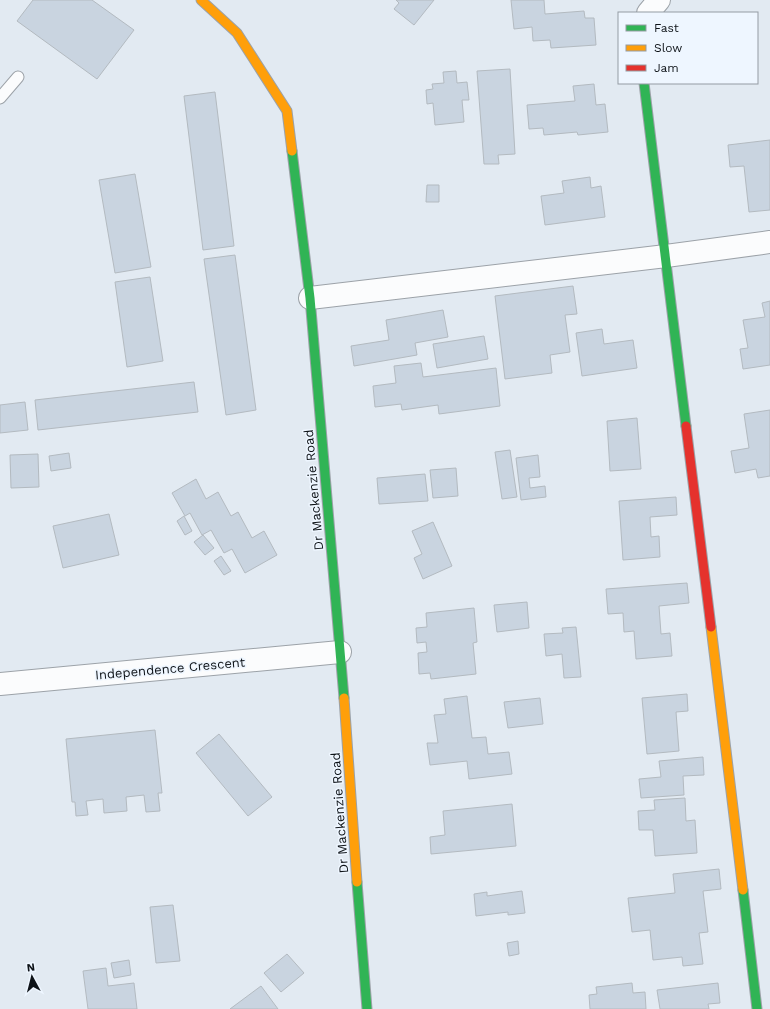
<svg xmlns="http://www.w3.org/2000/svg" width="770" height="1009" font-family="'Work Sans',sans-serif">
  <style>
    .building { fill: #c9d4e0; stroke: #b3bac0 }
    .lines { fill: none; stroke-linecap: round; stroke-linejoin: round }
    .lane-casing { stroke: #9ca2a8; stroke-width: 13 }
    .street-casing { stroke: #9ca2a8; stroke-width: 24 }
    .fast-casing { stroke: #9ca2a8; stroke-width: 11 }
    .slow-casing { stroke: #9ca2a8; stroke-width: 11 }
    .jam-casing { stroke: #9ca2a8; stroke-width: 11 }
    .lane { stroke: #fbfcfd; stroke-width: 11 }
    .street { stroke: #fbfcfd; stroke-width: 22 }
    .fast { stroke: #30b455; stroke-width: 9 }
    .slow { stroke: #ff9f0a; stroke-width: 9 }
    .jam { stroke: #e5322d; stroke-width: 9 }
    .labels { text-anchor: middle; stroke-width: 3; stroke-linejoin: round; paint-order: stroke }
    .street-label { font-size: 13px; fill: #0e1318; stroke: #eef6ff }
  </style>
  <rect width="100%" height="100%" fill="#e2eaf2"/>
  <g class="building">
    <path d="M33,0H92L134,30L97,79L17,21Z"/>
    <path d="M396,0H434L414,25L394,9L399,3Z"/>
    <path d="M511,0H544L545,14L584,11L585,18H594L596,45L551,48L550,40L533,41L532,27L514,29Z"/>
    <path d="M510,69L515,154L498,155L499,164H484L477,71Z"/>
    <path d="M456,71L457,83L467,82L469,100H462L464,122L435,125L433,103L427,104L426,90L433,89L432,84L444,83L443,72Z"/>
    <path d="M594,84L596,105L605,104L608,132L578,135L577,132L544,135L543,128L529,129L527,105L575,101L573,86Z"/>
    <path d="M215,92L234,246L203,250L184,96Z"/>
    <path d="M770,140V210L749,212L744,166L730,167L728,145Z"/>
    <path d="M135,174L151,267L115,273L99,180Z"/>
    <path d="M590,177L591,188L601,186L605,217L545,225L541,196L564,193L562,181Z"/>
    <path d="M427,185H439V202H426Z"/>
    <path d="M235,255L256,410L226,415L204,259Z"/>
    <path d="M150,277L163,361L127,367L115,282Z"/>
    <path d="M573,286L577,314L565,315L570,352L550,355L552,373L505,379L495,296Z"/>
    <path d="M770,301V365L743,369L740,349L748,348L743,320L765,317L762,303Z"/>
    <path d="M443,310L448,337L415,343L417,355L354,366L351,346L389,340L386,320Z"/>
    <path d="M602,329L604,344L633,340L637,368L582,376L576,333Z"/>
    <path d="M484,336L488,359L437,368L433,344Z"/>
    <path d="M421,363L423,377L496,368L500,406L439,414L438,405L402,410L401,404L375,407L373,386L396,383L394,366Z"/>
    <path d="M194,382L198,412L38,430L35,400Z"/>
    <path d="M25,402L28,430L0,433V405Z"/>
    <path d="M770,410V476L758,478L756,469L735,473L731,451L749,448L744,414Z"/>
    <path d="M637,418L641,469L610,471L607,421Z"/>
    <path d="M510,450L517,497L502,499L495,452Z"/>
    <path d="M69,453L71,468L51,471L49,456Z"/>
    <path d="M38,454L39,487L11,488L10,455Z"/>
    <path d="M538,455L540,477L529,478L530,488L545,486L546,497L521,500L516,458Z"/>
    <path d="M456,468L458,496L433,498L430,470Z"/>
    <path d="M425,474L428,501L379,504L377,478Z"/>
    <path d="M196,479L206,499L218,492L231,516L238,512L252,538L264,531L277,555L245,573L232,549L224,553L211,530L202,535L190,513L185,516L172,493Z"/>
    <path d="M676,497L677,515L650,517L651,537L659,536L660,557L623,560L619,501Z"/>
    <path d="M109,514L119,555L63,568L53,526Z"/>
    <path d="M184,516L192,531L185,535L177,521Z"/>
    <path d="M433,522L452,566L423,579L414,558L422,554L412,531Z"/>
    <path d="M203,535L214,548L205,555L194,542Z"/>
    <path d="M221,556L231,571L224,575L214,561Z"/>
    <path d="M687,583L689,603L659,606L661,634L670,633L672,656L636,659L634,631L624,632L623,613L608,614L606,589Z"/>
    <path d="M527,602L529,628L497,632L494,605Z"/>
    <path d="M474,608L477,642L473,643L476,674L431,679L430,673L419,674L418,653L427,652L426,642L417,643L416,628L427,627L426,613Z"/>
    <path d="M576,627L581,677L564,678L562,654L546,656L544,634L563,633L562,628Z"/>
    <path d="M687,694L688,711L676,712L679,751L647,754L642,698Z"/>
    <path d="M467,696L472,738L486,737L488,754L509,752L512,774L469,779L467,761L430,765L427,743H438L434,715L446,714L444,699Z"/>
    <path d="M540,698L543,724L508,728L504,702Z"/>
    <path d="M155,730L162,793H158L160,811L146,812L144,795L126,797L127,811L104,813L103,799L86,801L88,815L76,816L75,802H72L66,739Z"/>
    <path d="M219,734L272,797L248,816L196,753Z"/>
    <path d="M703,757L704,775L683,776L684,795L641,798L639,779L661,777L659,761Z"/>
    <path d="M685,798L686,821L695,820L697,853L655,856L653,830H639L638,811L655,810L654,800Z"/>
    <path d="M512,804L516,846L431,854L430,837L445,835L443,811Z"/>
    <path d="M719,869L721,889L703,891L708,932L699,933L703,964L683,966L682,957L653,960L650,930L632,932L628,898L675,893L673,874Z"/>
    <path d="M522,891L525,913L508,915V912L476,916L474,894L487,892V896Z"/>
    <path d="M173,905L180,961L156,963L150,907Z"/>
    <path d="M518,941L519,954L509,956L507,943Z"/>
    <path d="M287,954L304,973L281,992L264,973Z"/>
    <path d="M129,960L131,975L114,978L111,963Z"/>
    <path d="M106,968L108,986L134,983L137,1009H88L83,971Z"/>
    <path d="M632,983L633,993L645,992L646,1009H590L589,995L597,994L596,987Z"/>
    <path d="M718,983L720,1003L708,1004L709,1009H660L657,990Z"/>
    <path d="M261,986L278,1009H230Z"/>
  </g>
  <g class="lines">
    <g class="lane-casing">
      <path id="lane" d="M0,98L18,77"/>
    </g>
    <g class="street-casing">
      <g id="street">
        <path d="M648,13L659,0"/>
        <path d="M310,298L666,256L770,242"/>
        <path d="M0,684L340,652"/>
      </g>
    </g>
    <g class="fast-casing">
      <g id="fast">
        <path d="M644,83L686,426"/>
        <path d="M292,151L310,298L344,698"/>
        <path d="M357,882L367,1009"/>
        <path d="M743,890L757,1009"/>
      </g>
    </g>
    <g class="slow-casing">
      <g id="slow">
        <path d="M201,0L237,33L287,111L292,151"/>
        <path d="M711,627L743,890"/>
        <path d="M344,698L357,882"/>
      </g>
    </g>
    <g class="jam-casing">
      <path id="jam" d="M686,426L711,627"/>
    </g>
    <use href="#lane" class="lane"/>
    <use href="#street" class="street"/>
    <use href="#fast" class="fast"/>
    <use href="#slow" class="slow"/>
    <use href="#jam" class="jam"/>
  </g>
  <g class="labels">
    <g class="street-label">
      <text transform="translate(313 490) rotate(-95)" y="5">Dr Mackenzie Road</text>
      <text transform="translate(170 668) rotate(-5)" y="5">Independence Crescent</text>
      <text transform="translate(339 813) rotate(-94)" y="5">Dr Mackenzie Road</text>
    </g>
  </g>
  <rect x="618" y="12" width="140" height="72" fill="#eef6ff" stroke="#949ba3"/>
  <rect x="626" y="25" width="20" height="6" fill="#30b455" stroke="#949ba3"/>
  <text x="654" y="32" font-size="12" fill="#0e1318">Fast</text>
  <rect x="626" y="45" width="20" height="6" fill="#ff9f0a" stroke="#949ba3"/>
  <text x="654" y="52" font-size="12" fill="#0e1318">Slow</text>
  <rect x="626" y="65" width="20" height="6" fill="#e5322d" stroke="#949ba3"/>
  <text x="654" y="72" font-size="12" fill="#0e1318">Jam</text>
  <g transform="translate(32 977) rotate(353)" stroke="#eef6ff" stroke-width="3" paint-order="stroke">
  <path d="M0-3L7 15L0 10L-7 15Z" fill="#0e1318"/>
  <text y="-6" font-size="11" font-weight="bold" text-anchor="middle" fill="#0e1318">N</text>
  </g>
</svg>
